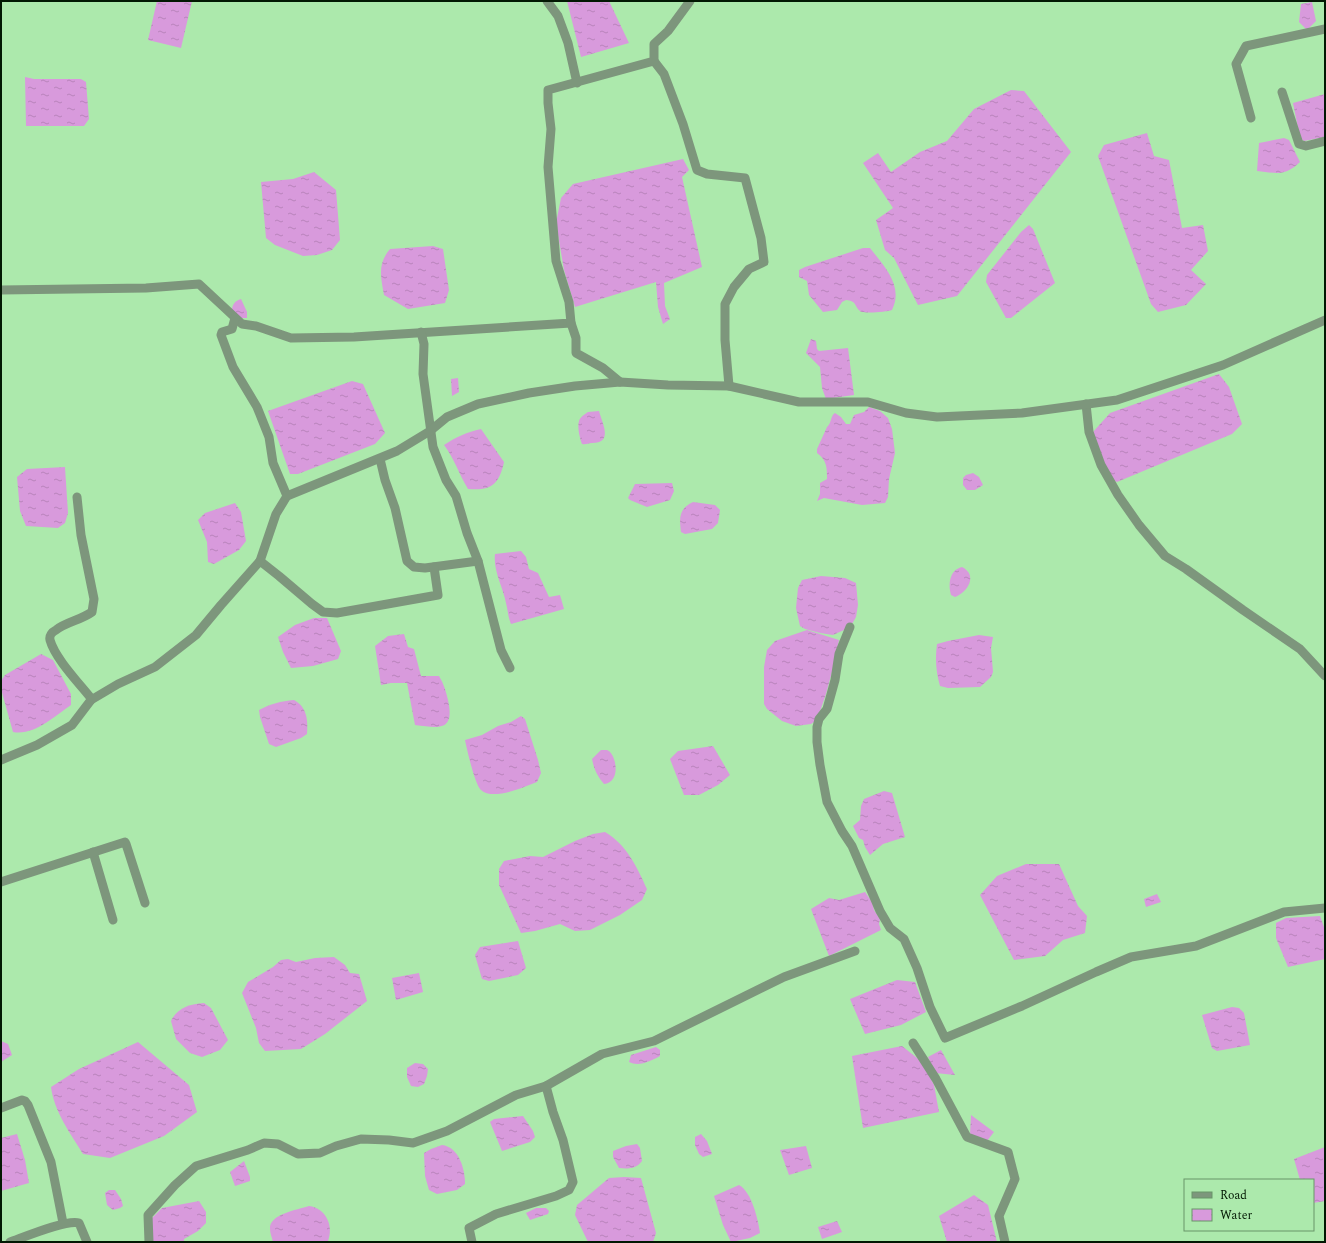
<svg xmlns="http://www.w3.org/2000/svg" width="1326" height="1243" font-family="Spectral,serif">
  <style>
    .water { fill: url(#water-ripples) }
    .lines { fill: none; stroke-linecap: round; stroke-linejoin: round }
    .minor { stroke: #7d967c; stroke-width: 9 }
  </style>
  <defs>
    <pattern id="water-ripples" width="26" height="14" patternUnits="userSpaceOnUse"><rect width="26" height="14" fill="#d89adc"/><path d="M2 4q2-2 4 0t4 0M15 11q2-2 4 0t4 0" fill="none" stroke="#b884bb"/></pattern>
  </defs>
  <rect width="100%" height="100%" fill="#ace9ac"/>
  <g class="water">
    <path d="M157,1H192L181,48L148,40Z"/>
    <path d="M567,1H609L629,43L581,57Z"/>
    <path d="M1312,2L1316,21L1307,30L1299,22L1301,4Z"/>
    <path d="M25,77L34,79H81L86,82L89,119L84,126H26Z"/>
    <path d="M1011,90L1024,91L1071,152L957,296L918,305L894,258L885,250L876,220L893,208L863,163L878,153L891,172L920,152L947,141L974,109Z"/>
    <path d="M1325,94V137L1304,141L1300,138L1293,103Z"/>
    <path d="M1147,133L1154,156L1169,160L1182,228L1203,225L1208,251L1191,270L1206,284L1186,305L1158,312L1151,304L1098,156L1104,145Z"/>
    <path d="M1284,138L1289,140L1300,162C1284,177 1277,173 1257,171L1259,143Z"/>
    <path d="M683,159L689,170L682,177L702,267L664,283L665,306L670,319L663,324L658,307L656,282L575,307L564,270L556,223L561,198L573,184Z"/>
    <path d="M314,172L336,190L340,240L332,250L317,255L303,256L275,245L266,238L261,182L293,179Z"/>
    <path d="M1029,225L1033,229L1055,283L1011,318H1006L986,282L987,275L1021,232Z"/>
    <path d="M433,246L443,249L449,290L445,303L408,309L384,295C381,278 377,264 390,249Z"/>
    <path d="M863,248H870C884,266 904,286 892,310C887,312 863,314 860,311C854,306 857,301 846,300L842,302L837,310L823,312L809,295L807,281L799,277V270L805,267Z"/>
    <path d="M241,299L247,312V318H241L232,311C232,304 235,301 241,299Z"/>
    <path d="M811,339L816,341L817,349L819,351L848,348L854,395L826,399L822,388L820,367L806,353Z"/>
    <path d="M1219,374L1229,387L1242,424L1232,434L1117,482L1110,478L1093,432L1110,413Z"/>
    <path d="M458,378L459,392L452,396L451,379Z"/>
    <path d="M352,381L363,384L385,433L375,444L298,474H290L268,411Z"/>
    <path d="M869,407L880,411L888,418L892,429L895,453L889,479L888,497L885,503L862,505L824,498L817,501L820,494V483L827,479C827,468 827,460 817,453V449L827,427C832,423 830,416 835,413L841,417L846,424H850L854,415L864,412Z"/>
    <path d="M599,411C603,425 613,443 592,443C588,443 586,445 582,444C580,439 577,427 579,421C580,417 585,414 588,412Z"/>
    <path d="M481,429L504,462C499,485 491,491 468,489C459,474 454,458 444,445C456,437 467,432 481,429Z"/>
    <path d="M65,467L68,513L65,523L58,528L26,526L20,511L17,477L27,469Z"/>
    <path d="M973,473L979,477L983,485L975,490H967L963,485V478L966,475Z"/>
    <path d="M672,483L674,491L670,500L647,507L630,500L628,498L635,484Z"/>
    <path d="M693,502L715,505L720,510L718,523L712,529L685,534L681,532C679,517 679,509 693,502Z"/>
    <path d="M235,503L241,512L246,541L239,550L214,564L208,562L207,542L198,520L205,513Z"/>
    <path d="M521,551L526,557L529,569L538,573L549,597L560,595L564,609L511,624C508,617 508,611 506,603C503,587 493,571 495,554Z"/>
    <path d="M962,567C978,575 968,592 955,597L951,595C948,585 949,570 962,567Z"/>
    <path d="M821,576L845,578L856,583L858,605L856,617L852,624L844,630L833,635L820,633L805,629L800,626L796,608L798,588L802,580Z"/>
    <path d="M314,618H327L341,651L338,659L313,666L291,668L283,652L278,637L295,625Z"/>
    <path d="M807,630L839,640L833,668L826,694L817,720L811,724L796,726L782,721L767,709L764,704V667L767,650L775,641Z"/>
    <path d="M404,634L408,647L414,649L421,676H439C444,684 446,692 448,700C455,732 439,728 415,725L407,683H391L381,685L375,646L388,636Z"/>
    <path d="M979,635L993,637L991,648L993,672L991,677L980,687L948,688L940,686C936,672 935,659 937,644L948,641Z"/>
    <path d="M41,654L53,660L71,694V705C55,716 34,736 13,732L1,689V681L5,675Z"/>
    <path d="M294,700C307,707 308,720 307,734L301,738L276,747L269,744L260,717L259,710C270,704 281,701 294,700Z"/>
    <path d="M521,716L525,719L538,760L541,773L537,782C524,787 493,801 481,790C475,785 467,750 465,740L482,735L498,726L511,722Z"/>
    <path d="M713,746L730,775L718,785L699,795H684L670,759L678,751Z"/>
    <path d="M601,750C603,750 605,750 607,750C616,753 622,782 604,784C597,776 594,769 592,759Z"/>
    <path d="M884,791L892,793L905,837L883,844L870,855L865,847L863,840L859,838L853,826L860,820L861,806L864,799Z"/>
    <path d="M605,832C627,845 637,867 647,889L642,900L620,915L590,930L575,931L560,924L535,931L521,933L499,885V869L504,861L530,856L543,857L575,841L593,834Z"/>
    <path d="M1026,864H1059L1078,906L1087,916L1085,933L1063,940L1045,956L1014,960L980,895L997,876Z"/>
    <path d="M865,892L872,902L874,910L880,919L879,924L881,930L829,956L811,909L829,898L839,900Z"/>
    <path d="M1157,894L1161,902L1146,907L1144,899Z"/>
    <path d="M1320,916L1325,930V959L1288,967L1276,938V923L1286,918Z"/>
    <path d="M518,941L526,968L518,975L489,981L482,979L475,955L480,947Z"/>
    <path d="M334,957L345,965L350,973L359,974L367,1001L325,1034L301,1049L265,1051L259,1043L256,1028L242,993L248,982L273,967L281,960L288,959L296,962L315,958Z"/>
    <path d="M419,973L423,992L396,1000L392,978Z"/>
    <path d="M897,980L915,982L926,1012L901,1025L865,1034L850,999Z"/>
    <path d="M204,1003L211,1008L228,1040L220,1050L202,1057L190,1053L176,1039L171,1021C177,1008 190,1004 204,1003Z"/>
    <path d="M1232,1007L1239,1008L1244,1013L1250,1045L1217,1051L1212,1048L1202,1015Z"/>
    <path d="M1,1041L8,1044L12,1055L1,1062Z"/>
    <path d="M138,1042L189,1085L197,1112L164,1136L110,1158L83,1154C70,1133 54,1111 51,1087L79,1069Z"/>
    <path d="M902,1046L922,1062L934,1085L939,1112L863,1128L852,1056Z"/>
    <path d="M656,1047L660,1050V1056C651,1061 639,1067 629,1062L631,1055Z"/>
    <path d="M941,1050L955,1075L935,1073L928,1057Z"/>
    <path d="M415,1063L423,1064L428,1069L427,1076L424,1084L418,1087L411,1086L407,1077V1068Z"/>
    <path d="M971,1115L994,1132L987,1141L970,1135Z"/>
    <path d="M523,1116L533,1131L535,1137L530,1142L502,1151L490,1122L494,1119Z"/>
    <path d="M17,1134L25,1160L29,1183L1,1191V1138Z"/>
    <path d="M701,1134L707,1141L712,1154L703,1157L699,1154L695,1145V1137Z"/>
    <path d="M637,1144L640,1148L642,1161C636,1169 628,1169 619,1168L613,1157V1151L626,1146Z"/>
    <path d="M442,1145C459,1147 465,1169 465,1184L457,1190L437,1194L429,1190L425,1176L424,1153L431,1149Z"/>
    <path d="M806,1146L812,1168L789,1175L780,1150Z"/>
    <path d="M1325,1147V1201L1313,1203V1180H1300L1294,1159Z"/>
    <path d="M244,1161L250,1177V1181L235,1186L230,1172Z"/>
    <path d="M624,1177L641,1178L656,1233L653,1242H588L575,1215L577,1205L609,1178Z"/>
    <path d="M739,1185C752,1192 758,1220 760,1233L750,1238L731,1242L723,1225L714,1196Z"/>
    <path d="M109,1190H115L121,1199L123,1206L120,1208L113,1210L107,1205L105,1193Z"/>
    <path d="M974,1195L988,1205L997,1242H947L939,1216Z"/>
    <path d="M199,1201L206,1212V1223L198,1231L184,1239V1242H152V1218L162,1208Z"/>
    <path d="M309,1206C326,1208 334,1226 328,1241L273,1242C272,1238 270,1233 270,1229C269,1214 297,1210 309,1206Z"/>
    <path d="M536,1208H546L549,1211L548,1214L530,1220L526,1213Z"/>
    <path d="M837,1221L842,1232L822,1239L818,1227Z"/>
  </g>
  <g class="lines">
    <g class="minor">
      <path d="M547,1L558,16L568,43L577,83"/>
      <path d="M654,61L664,74L683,124L697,170L707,174L745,178L761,238L764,262L749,269L734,287L725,304V340L729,386"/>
      <path d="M1282,92L1299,144L1306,146L1325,141"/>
      <path d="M1251,118L1236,64L1246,46L1325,29"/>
      <path d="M1,290L146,288L199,284L242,324L256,326L291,338L354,337L571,323L569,302L556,261L548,167L551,129L548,103V90L654,61V44L668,31L690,1"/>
      <path d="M235,318L232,329L222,332L221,335L233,367L257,407L269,437L273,463L287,496"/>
      <path d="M571,323L576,338V353L603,368L620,382"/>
      <path d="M421,332L424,344L423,374L433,447L446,480L456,496L467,533L478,561L501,650L510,668"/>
      <path d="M1086,404L1089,432L1101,465L1118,495L1139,525L1165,556L1186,569L1243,610L1300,649L1325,676"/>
      <path d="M380,459L385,480L395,508L407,561L414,567L425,568L478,561"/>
      <path d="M77,497L81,535L94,599L92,612C81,620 66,622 56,630C52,632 49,636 50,640C55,658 78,682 90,697L91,700"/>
      <path d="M260,561L279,576L312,604L323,612L337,613L438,595L434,567"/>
      <path d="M850,627L839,654L835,680L827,709L819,719L817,727V742L820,765L827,802L842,831L852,846L880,911L890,928L904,939L917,968L930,1007L945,1038L1022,1006L1096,972L1131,957L1196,946L1284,912L1325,908"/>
      <path d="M1,760L37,745L72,725L91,700L118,684L155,667L196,635L221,605L260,561L276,514L287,496L397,451L430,431L447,417L478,404L529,393L575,386L620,382L668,385L729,386L799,402H868L906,413L937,417L1022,413L1117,400L1223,365L1325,320"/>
      <path d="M93,852L113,920"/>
      <path d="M1,882L125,842L126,844L145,903"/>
      <path d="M913,1043L936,1079L967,1137L1008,1152L1015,1179L999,1216L1005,1242"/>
      <path d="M546,1086L602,1054L654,1041L784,977L855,951"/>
      <path d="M1,1108L22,1100L25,1101L28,1105L51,1162L63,1223"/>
      <path d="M10,1242C24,1237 67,1219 79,1223L87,1242"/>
      <path d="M149,1242L148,1215L175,1185L196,1166L248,1150L264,1143L278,1144L298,1154L320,1153L336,1146L361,1139L389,1140L413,1143L447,1131L516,1095L546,1086L553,1112L563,1140L573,1182L569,1190L556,1196L496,1214L469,1228L472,1242"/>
    </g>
  </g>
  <rect width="1326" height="1243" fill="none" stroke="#021803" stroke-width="4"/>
  <rect x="1184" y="1179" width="130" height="52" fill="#ace9ac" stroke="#689568"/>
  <rect x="1192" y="1192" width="20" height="6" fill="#7d967c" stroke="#689568"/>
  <text x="1220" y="1199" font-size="12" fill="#021803">Road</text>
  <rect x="1192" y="1209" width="20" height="12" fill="url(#water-ripples)" stroke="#689568"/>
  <text x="1220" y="1219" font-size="12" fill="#021803">Water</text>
</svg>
